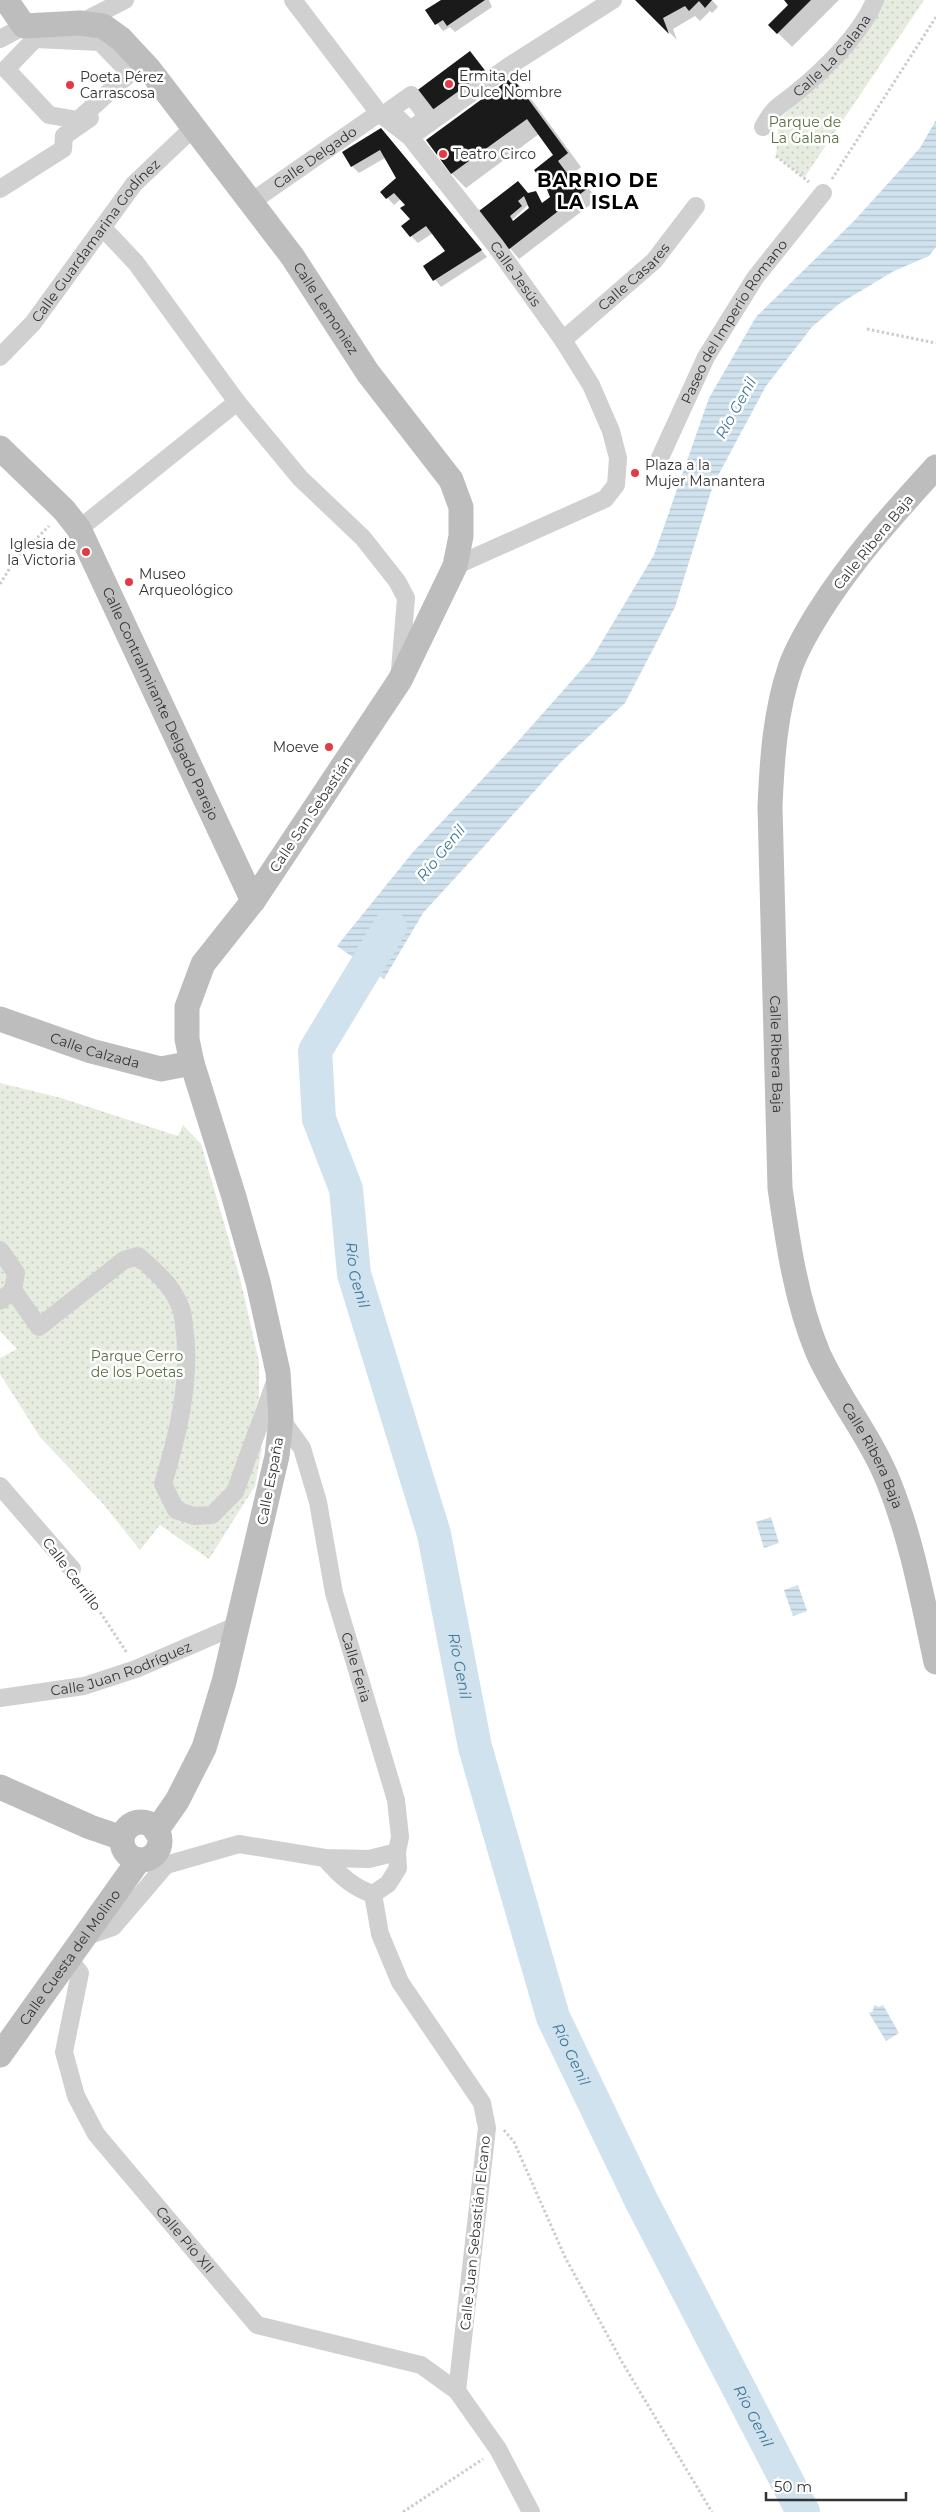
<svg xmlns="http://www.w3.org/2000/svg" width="936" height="2512" font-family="Montserrat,sans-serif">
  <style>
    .park { fill: url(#park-dots) }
    .water { fill: url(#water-rules) }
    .shadow { fill: #0003; fill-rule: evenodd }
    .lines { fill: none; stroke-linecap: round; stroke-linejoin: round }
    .river { stroke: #cfe2ee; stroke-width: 34 }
    .building { fill: #1a1a1a; fill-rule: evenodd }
    .path { stroke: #cdcdcd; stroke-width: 3; stroke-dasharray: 2.5 2.5; stroke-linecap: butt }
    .street { stroke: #d0d0d0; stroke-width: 18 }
    .secondary { stroke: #bdbdbd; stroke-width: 25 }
    .poi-dot { fill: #e63946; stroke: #fff; stroke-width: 2 }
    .labels { text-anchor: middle; stroke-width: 5; stroke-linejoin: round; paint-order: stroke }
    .street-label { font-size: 14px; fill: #333; stroke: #fff }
    .poi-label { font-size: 14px; fill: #333; stroke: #fff; text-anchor: start }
    .park-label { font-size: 14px; fill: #56703f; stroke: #fff }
    .water-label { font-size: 15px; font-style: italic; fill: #3f7597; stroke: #fff }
    .district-label { font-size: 19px; font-weight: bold; letter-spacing: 1px; fill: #000; stroke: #fff }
  </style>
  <defs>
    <pattern id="park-dots" width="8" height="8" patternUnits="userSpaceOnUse" patternTransform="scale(1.25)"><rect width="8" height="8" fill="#e6ecdf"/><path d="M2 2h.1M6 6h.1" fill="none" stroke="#c6cbc0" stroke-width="1.8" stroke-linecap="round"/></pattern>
    <pattern id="water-rules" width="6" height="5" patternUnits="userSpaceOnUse" patternTransform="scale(1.25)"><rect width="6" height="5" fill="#cfe2ee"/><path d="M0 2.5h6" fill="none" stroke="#b2c2cd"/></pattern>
  </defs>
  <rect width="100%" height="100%" fill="#fff"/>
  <g class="park">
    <path d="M872,0H924L804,178L776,156L779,120L859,27Z"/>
    <path d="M0,1083L61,1098L178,1136L183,1125L201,1144L240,1278L259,1362V1397L245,1442L262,1448L255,1486L209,1559L160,1525L140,1550L104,1505L40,1437L0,1374V1358L17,1349L0,1331Z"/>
  </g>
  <g class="water">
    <path d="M936,120V247L929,256L894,271L839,304L812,327L766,386L713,485L675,607L625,703L563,760L423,913L384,979L337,946L413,852L512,748L592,658L654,555L709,398L756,317L854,221L920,148Z"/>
    <path d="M771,1517L779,1543L764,1548L756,1522Z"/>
    <path d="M798,1585L807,1611L793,1616L784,1590Z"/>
    <path d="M874,2005L879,2007L883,2005L899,2033L886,2041L869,2013L873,2011Z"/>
  </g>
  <g class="shadow">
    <path d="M443,0H489L492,7L455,32L450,27L443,31L427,11Z"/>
    <path d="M637,0H712L718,7L712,13L710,11L700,21L695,16L673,29L677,40Z"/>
    <path d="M785,0H839L792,47L770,25L789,6Z"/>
    <path d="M512,78L526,92L581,167L571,175L575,181L581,180L598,199L519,259L498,233L518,182L529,195L536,193L542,203L551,198L555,156L539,134L466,188L452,174L428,141ZM529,204L531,208L513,222L512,220Z"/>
    <path d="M388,137L487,257L441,287L425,266L447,252L433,233L418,243L411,236V220L406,205L401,199L394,205L382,192L397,179L385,158L359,173L352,166Z"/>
  </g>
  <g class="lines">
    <path class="river" id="s1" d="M390,927L315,1051L319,1119L346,1189L354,1274L434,1534L475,1747L553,2017L641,2200L803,2512"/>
  </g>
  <g class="building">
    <path d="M441,0H485L447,26L443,20L435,25L425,10Z"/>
    <path d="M635,0H712L705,8L699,1L689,11L685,6L663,18L669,34Z"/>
    <path d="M784,0H811L777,34L768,25L788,5Z"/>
    <path d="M470,51L487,73L428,117L411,95Z"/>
    <path d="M512,77L568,153L558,161L572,180L581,179L588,188L508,250L479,211L518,181L528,193L536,191L542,203L550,197L546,187L534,170L553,155L527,119L451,174L426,140ZM524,196L529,208L513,221L510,216L522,206L518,201Z"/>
    <path d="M381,128L482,250L433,281L423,266L445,251L426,226L410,237L401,226L410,219L400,208L405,205L394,193L386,199L380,192L396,178L380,150L351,167L342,152Z"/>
  </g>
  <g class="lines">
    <g class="path">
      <path d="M776,156L809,182"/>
      <path d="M832,179L936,17"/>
      <path d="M867,329L936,343"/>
      <path d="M0,584L15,560L49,526"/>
      <path d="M81,1583L127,1653"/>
      <path d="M504,2130L514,2142L565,2257L622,2362L712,2512"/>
      <path d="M403,2512L483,2459"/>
    </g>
    <g class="street">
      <path id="s2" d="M293,0L379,113L410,137L495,245L563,340L591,385L611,431L618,458L616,485L605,499L455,566"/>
      <path d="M80,23L125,0"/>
      <path d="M0,39L24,26"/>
      <path d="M35,39L100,42L130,73L78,120L49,115L6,69Z"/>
      <path d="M411,95L428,117L410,130L390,110Z"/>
      <path id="s3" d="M763,127C775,105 779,107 797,92C825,69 862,33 875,0"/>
      <path d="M64,136L90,118"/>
      <path d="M410,137L509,66L613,0"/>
      <path d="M0,189L63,149L64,136"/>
      <path id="s4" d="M251,202L379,113"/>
      <path d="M103,228L136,263L237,402L300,478L363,538L397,581L406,598L400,670"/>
      <path id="s5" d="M563,340L654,261L696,206"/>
      <path id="s6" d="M0,357L33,323L134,184L194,127"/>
      <path id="s7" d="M659,460L706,357L755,278L823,193"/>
      <path d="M79,529L237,402"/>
      <path d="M0,1250L16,1273L13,1290"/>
      <path d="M13,1290L39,1327L124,1260L138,1256C154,1270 172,1285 180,1306C183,1311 183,1319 184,1325C192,1378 178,1434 163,1484L176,1510L194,1516L212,1515L235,1492L275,1382"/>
      <path d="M0,1301L13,1290"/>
      <path id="s8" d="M281,1419L302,1448L318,1502L334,1593L396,1800L400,1837L397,1852L398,1868L388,1884L373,1894"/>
      <path d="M0,1486L72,1569"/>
      <path id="s9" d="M0,1698L84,1686L136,1669L238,1625"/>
      <path d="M325,1858C338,1874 353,1888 373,1894"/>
      <path d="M373,1894L380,1934L400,1982L482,2103L487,2128L457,2391"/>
      <path d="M87,1936L113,1927L166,1865L239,1844L325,1858L369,1859L397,1852"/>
      <path id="s10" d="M69,1959L80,1973L64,2052L76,2096L96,2134L257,2325L421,2365L457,2391L498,2449L531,2512"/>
    </g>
    <g class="secondary">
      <path id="s11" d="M6,0L24,26L80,23L103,26L121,39L149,69L292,256L368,373L451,480L461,507V536L455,566L400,680L253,901L203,964L187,1007V1039L192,1063L234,1197L258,1282L278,1372L281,1419L277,1456L224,1682L204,1748L177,1801L156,1831"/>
      <path id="s12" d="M0,448L64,510L79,529L253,901"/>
      <path id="s13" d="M936,467C894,513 853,558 819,612C809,628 798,647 791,665C775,711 772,759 770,807L780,1188C788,1244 796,1300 818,1353C838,1398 871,1437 889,1483C912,1540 923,1602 936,1662"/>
      <path id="s14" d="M0,1019L91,1051L161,1069L192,1063"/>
      <path d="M0,1787L90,1827L122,1838"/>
      <circle cx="141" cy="1841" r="19"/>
      <path id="s15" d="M0,2055L139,1860"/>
    </g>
  </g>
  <g class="poi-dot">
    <circle cx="449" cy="84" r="5"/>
    <circle cx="70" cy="85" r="5"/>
    <circle cx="443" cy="154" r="5"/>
    <circle cx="635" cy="473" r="5"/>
    <circle cx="86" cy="552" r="5"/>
    <circle cx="129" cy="582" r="5"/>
    <circle cx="329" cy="747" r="5"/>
  </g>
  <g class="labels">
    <g class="street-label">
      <text dy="5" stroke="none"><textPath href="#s3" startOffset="100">Calle La Galana</textPath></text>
      <text dy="5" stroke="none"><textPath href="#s4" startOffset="78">Calle Delgado</textPath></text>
      <text dy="5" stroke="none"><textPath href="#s6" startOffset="151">Calle Guardamarina Godínez</textPath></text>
      <text dy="5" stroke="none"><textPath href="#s2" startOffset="354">Calle Jesús</textPath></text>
      <text dy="5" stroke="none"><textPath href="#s5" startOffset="95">Calle Casares</textPath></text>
      <text dy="5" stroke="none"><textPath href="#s11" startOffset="472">Calle Lemoniez</textPath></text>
      <text dy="5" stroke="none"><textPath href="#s7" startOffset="158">Paseo del Imperio Romano</textPath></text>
      <text transform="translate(873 542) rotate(-51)" y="5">Calle Ribera Baja</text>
      <text dy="5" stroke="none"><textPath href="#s12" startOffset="306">Calle Contralmirante Delgado Parejo</textPath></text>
      <text transform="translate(311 814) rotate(-56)" y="5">Calle San Sebastián</text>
      <text dy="5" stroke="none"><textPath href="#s14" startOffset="100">Calle Calzada</textPath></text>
      <text dy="5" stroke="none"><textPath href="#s13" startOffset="638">Calle Ribera Baja</textPath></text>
      <text dy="5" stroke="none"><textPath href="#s13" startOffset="1058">Calle Ribera Baja</textPath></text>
      <text transform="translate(270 1481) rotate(-79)" y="5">Calle España</text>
      <text transform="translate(72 1574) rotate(53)" y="5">Calle Cerrillo</text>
      <text dy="5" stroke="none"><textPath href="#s9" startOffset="125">Calle Juan Rodríguez</textPath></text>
      <text dy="5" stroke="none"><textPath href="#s8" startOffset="262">Calle Feria</textPath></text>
      <text dy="5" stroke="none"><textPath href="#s15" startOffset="120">Calle Cuesta del Molino</textPath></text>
      <text transform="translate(475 2233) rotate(-84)" y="5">Calle Juan Sebastián Elcano</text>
      <text dy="5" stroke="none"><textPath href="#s10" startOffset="325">Calle Pío XII</textPath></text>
    </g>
    <g class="poi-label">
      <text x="459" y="81">Ermita del<tspan x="459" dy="16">Dulce Nombre</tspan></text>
      <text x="80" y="82">Poeta Pérez<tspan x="80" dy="16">Carrascosa</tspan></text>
      <text x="453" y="159">Teatro Circo</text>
      <text x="645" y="470">Plaza a la<tspan x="645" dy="16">Mujer Manantera</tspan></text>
      <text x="76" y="549" text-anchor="end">Iglesia de<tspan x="76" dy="16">la Victoria</tspan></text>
      <text x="139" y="579">Museo<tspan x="139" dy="16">Arqueológico</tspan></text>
      <text x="319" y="752" text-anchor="end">Moeve</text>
    </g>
    <g class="park-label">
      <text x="805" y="127">Parque de<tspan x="805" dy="16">La Galana</tspan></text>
      <text x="137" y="1361">Parque Cerro<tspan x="137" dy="16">de los Poetas</tspan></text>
    </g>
    <g class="water-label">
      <text transform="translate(736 408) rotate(-61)" y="5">Río Genil</text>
      <text transform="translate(441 853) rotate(-51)" y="5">Río Genil</text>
      <text dy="5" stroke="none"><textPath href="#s1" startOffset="375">Río Genil</textPath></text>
      <text dy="5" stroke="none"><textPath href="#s1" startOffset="780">Río Genil</textPath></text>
      <text dy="5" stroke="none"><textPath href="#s1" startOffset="1185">Río Genil</textPath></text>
      <text dy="5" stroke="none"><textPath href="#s1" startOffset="1590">Río Genil</textPath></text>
    </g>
    <g class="district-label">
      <text x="598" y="187">BARRIO DE<tspan x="598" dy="22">LA ISLA</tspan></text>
    </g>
  </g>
  <path d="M766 2492v8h140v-8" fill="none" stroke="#333333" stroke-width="2.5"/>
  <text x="774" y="2492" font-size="15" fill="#333333" stroke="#ffffff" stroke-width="4" paint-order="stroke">50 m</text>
</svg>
